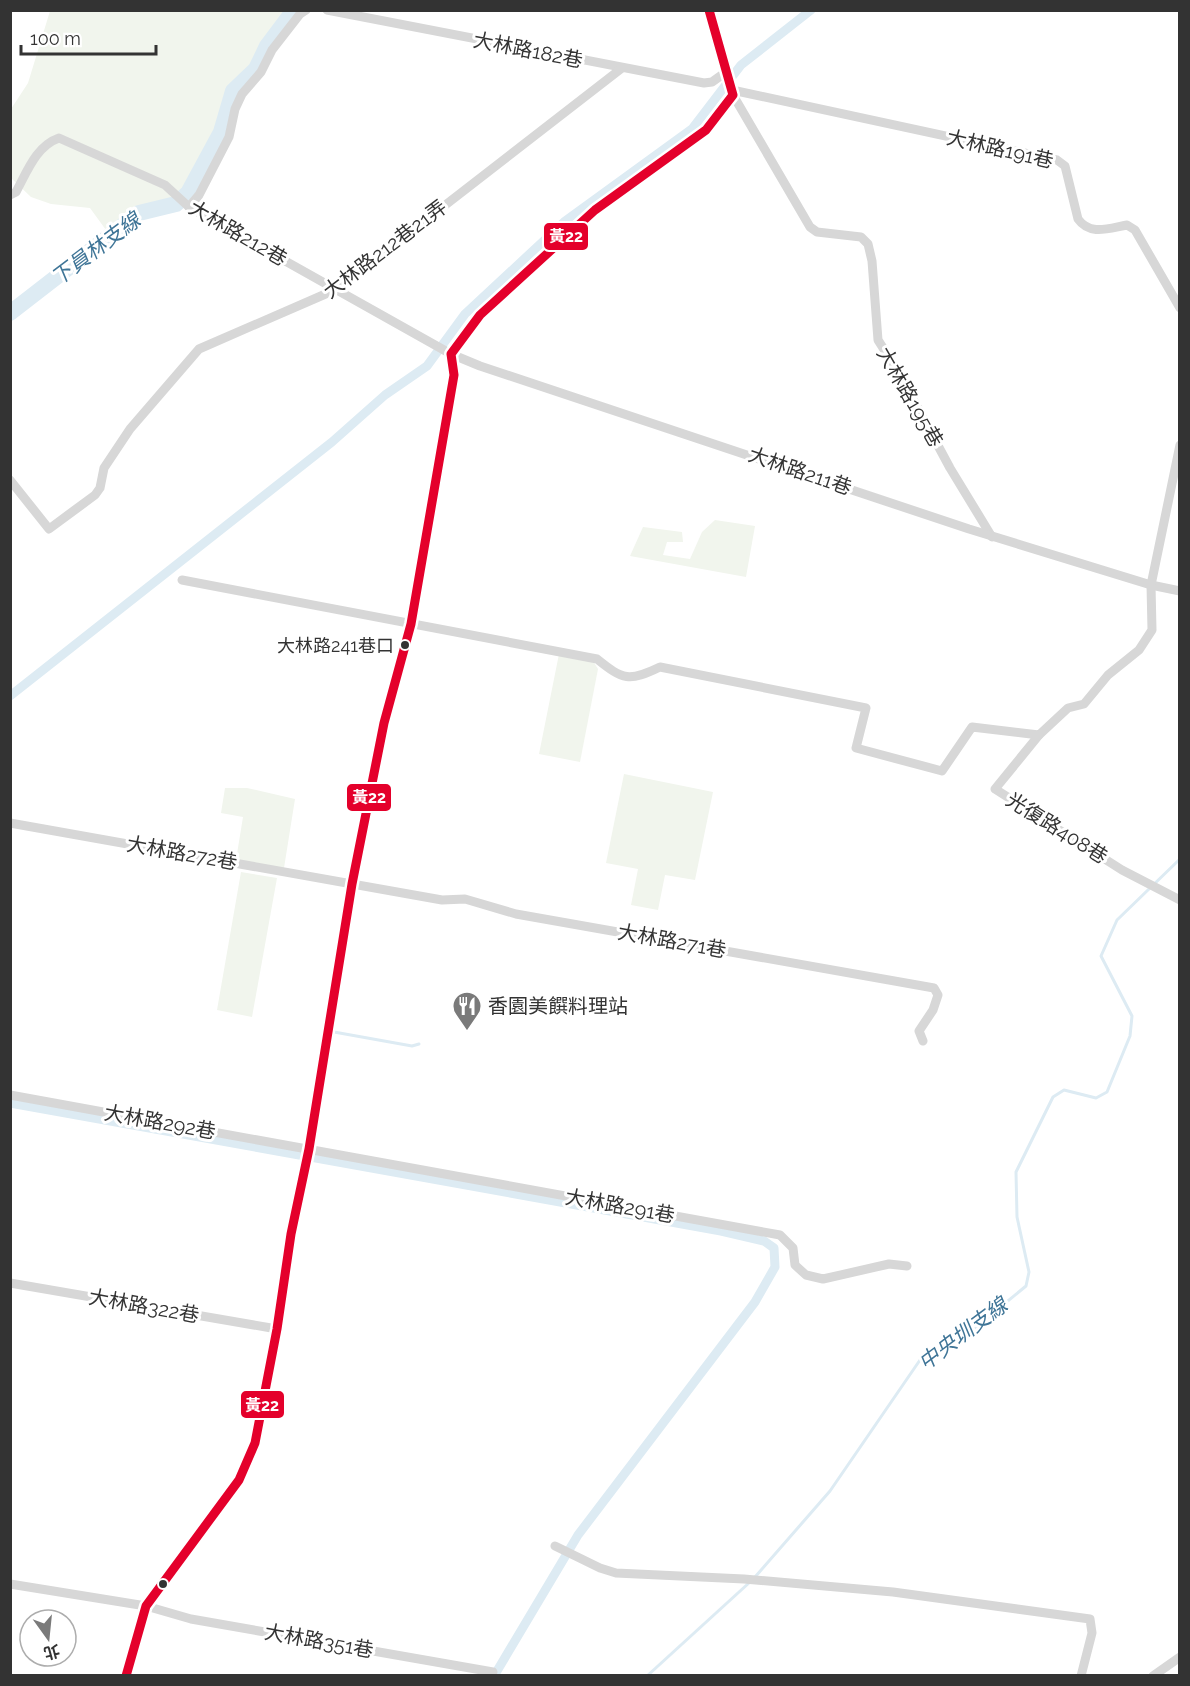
<svg xmlns="http://www.w3.org/2000/svg" width="1190" height="1686" font-family="Raleway,'Noto Sans TC',sans-serif">
  <style>
    .green { fill: #f1f5ed }
    .lines { fill: none; stroke-linecap: round; stroke-linejoin: round }
    .stream { stroke: #ddebf3; stroke-width: 3 }
    .canal { stroke: #ddebf3; stroke-width: 9 }
    .river { stroke: #ddebf3; stroke-width: 16 }
    .minor { stroke: #d7d7d7; stroke-width: 9 }
    .tertiary { stroke: #d7d7d7; stroke-width: 10 }
    .bus-1-casing { stroke: #fff; stroke-width: 14 }
    .bus-1 { stroke: #e4002b; stroke-width: 9 }
    .bus-dot { fill: #333; stroke: #fff; stroke-width: 2 }
    .labels { text-anchor: middle; stroke-width: 6; stroke-linejoin: round; paint-order: stroke }
    .bus-label { font-size: 18px; fill: #333; stroke: #fff; text-anchor: end }
    .street-label { font-size: 20px; fill: #333; stroke: #fff }
    .poi-label { font-size: 20px; fill: #333; stroke: #fff; text-anchor: start }
    .water-label { font-size: 21px; font-style: italic; fill: #3f7597; stroke: #fff }
    .line-badge { stroke: #fff; stroke-width: 2 }
    .badge-label { font-size: 16px; text-anchor: middle; font-weight: bold; fill: #fff }
  </style>
  <rect width="100%" height="100%" fill="#fff"/>
  <g class="green">
    <path d="M50,11H288L263,45L253,67L229,92L217,129L184,189L173,198L138,211L106,230L90,208L51,204L31,197L11,178V109L28,83Z"/>
    <path d="M715,520L755,526L746,577L630,556L643,527L682,532L683,542H667L663,555L690,559L702,532Z"/>
    <path d="M559,654L593,661L598,669L580,762L539,754Z"/>
    <path d="M624,774L713,792L695,880L665,875L658,910L631,905L638,869L606,863Z"/>
    <path d="M225,788H247L295,799L284,868L236,860L243,817L221,813Z"/>
    <path d="M241,872L277,878L252,1017L217,1010Z"/>
  </g>
  <g class="lines">
    <g class="stream">
      <path d="M334,1032L412,1046L419,1044"/>
      <path d="M755,1577L830,1491L920,1360L975,1328L1026,1286L1029,1272L1017,1217L1016,1172L1053,1097L1064,1090L1096,1098L1107,1092L1130,1036L1132,1016L1101,956L1117,920L1180,859"/>
      <path d="M647,1676L750,1582"/>
    </g>
    <g class="canal">
      <path d="M10,696L332,442L385,395L427,366L465,314L564,222L692,129L741,65L811,10"/>
      <path d="M10,1103L721,1231L764,1241L774,1248L775,1267L755,1302L578,1535L494,1676"/>
    </g>
    <path class="river" d="M10,313L139,213L176,204L188,193L221,132L233,91L256,69L267,46L294,10"/>
    <g class="minor">
      <path d="M327,10L704,83L712,82L726,72"/>
      <path d="M732,90L1057,160L1065,166L1078,219C1090,236 1109,228 1127,225L1135,230L1180,308"/>
      <path d="M733,95L810,227L817,232L861,237L868,244L872,261L878,340L899,373L950,468L992,537"/>
      <path d="M10,195L16,192C27,172 36,146 59,138L165,185L189,207L451,354L480,366L969,529L1151,585L1180,591"/>
      <path d="M189,207L199,195L229,137L235,109L242,94L261,72L272,50L300,14L306,10"/>
      <path d="M10,480L49,529L95,495L100,488L104,468L130,429L199,349L337,289L622,68"/>
      <path d="M182,580L597,659C623,680 629,682 660,667L866,708L856,748L942,771L972,727L1039,735L1068,708L1084,704L1108,675L1139,650L1152,630L1151,585L1180,445"/>
      <path d="M1039,735L995,789L1122,870L1180,900"/>
      <path d="M10,823L442,900L465,899L516,914L934,988L938,995L933,1010L919,1031L923,1041"/>
      <path d="M10,1095L780,1235L793,1248L795,1265L806,1275L823,1279L889,1264L907,1266"/>
      <path d="M10,1283L277,1329"/>
      <path d="M555,1546L600,1568L616,1573L744,1579L893,1592L1090,1619L1092,1633L1081,1676"/>
      <path d="M10,1584L146,1606L191,1619L493,1672"/>
      <path d="M1153,1676L1180,1657"/>
    </g>
    <path class="tertiary" d="M126,1676L146,1606L239,1480L255,1443L277,1329L291,1234L309,1149L352,884L384,723L411,624L454,375L451,354L480,315L595,210L706,130L733,95L709,10"/>
    <g class="bus-1-casing">
      <path id="bus-1" d="M126,1676L146,1606L239,1480L255,1443L277,1329L291,1234L309,1149L352,884L384,723L411,624L454,375L451,354L480,315L595,210L706,130L733,95L709,10"/>
    </g>
    <use href="#bus-1" class="bus-1"/>
  </g>
  <defs>
    <g id="restaurant-pin" transform="scale(1.5)"><path d="M0 17L-7.5 6A9.5 9.5 0 1 1 7.5 6Z" fill="#7a7a7a" stroke="#fff"/><path d="M-5-6h1v4h1v-4h1v4h1v-4h1v5L-1.5 .5V6h-2V.5L-5-1ZM5-6V6H3V1.5H1.5Q1.5-4 5-6Z" fill="#fff"/></g>
  </defs>
  <g fill-rule="evenodd">
    <use href="#restaurant-pin" x="467" y="1006"/>
  </g>
  <g class="bus-dot">
    <circle cx="405" cy="645" r="5"/>
    <circle cx="163" cy="1584" r="5"/>
  </g>
  <g class="labels">
    <g class="bus-label">
      <text x="394" y="652">大林路241巷口</text>
    </g>
    <g class="street-label">
      <text transform="translate(528 50) rotate(11)" y="7">大林路182巷</text>
      <text transform="translate(1000 149) rotate(13)" y="7">大林路191巷</text>
      <text transform="translate(238 233) rotate(30)" y="7">大林路212巷</text>
      <text transform="translate(385 249) rotate(-37)" y="7">大林路212巷21弄</text>
      <text transform="translate(910 397) rotate(60)" y="7">大林路195巷</text>
      <text transform="translate(800 471) rotate(19)" y="7">大林路211巷</text>
      <text transform="translate(1057 828) rotate(32)" y="7">光復路408巷</text>
      <text transform="translate(182 853) rotate(10)" y="7">大林路272巷</text>
      <text transform="translate(672 941) rotate(10)" y="7">大林路271巷</text>
      <text transform="translate(160 1122) rotate(10)" y="7">大林路292巷</text>
      <text transform="translate(620 1206) rotate(10)" y="7">大林路291巷</text>
      <text transform="translate(144 1306) rotate(10)" y="7">大林路322巷</text>
      <text transform="translate(319 1641) rotate(10)" y="7">大林路351巷</text>
    </g>
    <g class="poi-label">
      <text x="488" y="1013">香園美饌料理站</text>
    </g>
    <g class="water-label">
      <text transform="translate(96 249) rotate(-37)" y="7">下員林支線</text>
      <text transform="translate(963 1334) rotate(-37)" y="7">中央圳支線</text>
    </g>
  </g>
  <g class="line-badge">
    <rect x="543" y="222" width="46" height="29" rx="6" fill="#e4002b"/>
    <rect x="346" y="783" width="46" height="29" rx="6" fill="#e4002b"/>
    <rect x="240" y="1390" width="45" height="29" rx="6" fill="#e4002b"/>
  </g>
  <g class="badge-label">
    <text x="566" y="242">黃22</text>
    <text x="369" y="803">黃22</text>
    <text x="262" y="1411">黃22</text>
  </g>
  <rect width="1190" height="1686" fill="none" stroke="#333333" stroke-width="24"/>
  <g transform="translate(48 1638) rotate(165)"><circle r="28" fill="#ffffff" stroke="#adadad" stroke-width="1.5"/>
  <path d="M0-4.5L10 22L0 15L-10 22Z" fill="#7a7a7a"/>
  <text y="-9" font-size="16" font-weight="bold" text-anchor="middle" fill="#333333">北</text>
  </g>
  <path d="M21 45v9h135v-9" fill="none" stroke="#333333" stroke-width="3"/>
  <text x="30" y="45" font-size="18" fill="#333333" stroke="#ffffff" stroke-width="4.5" paint-order="stroke">100 m</text>
</svg>
